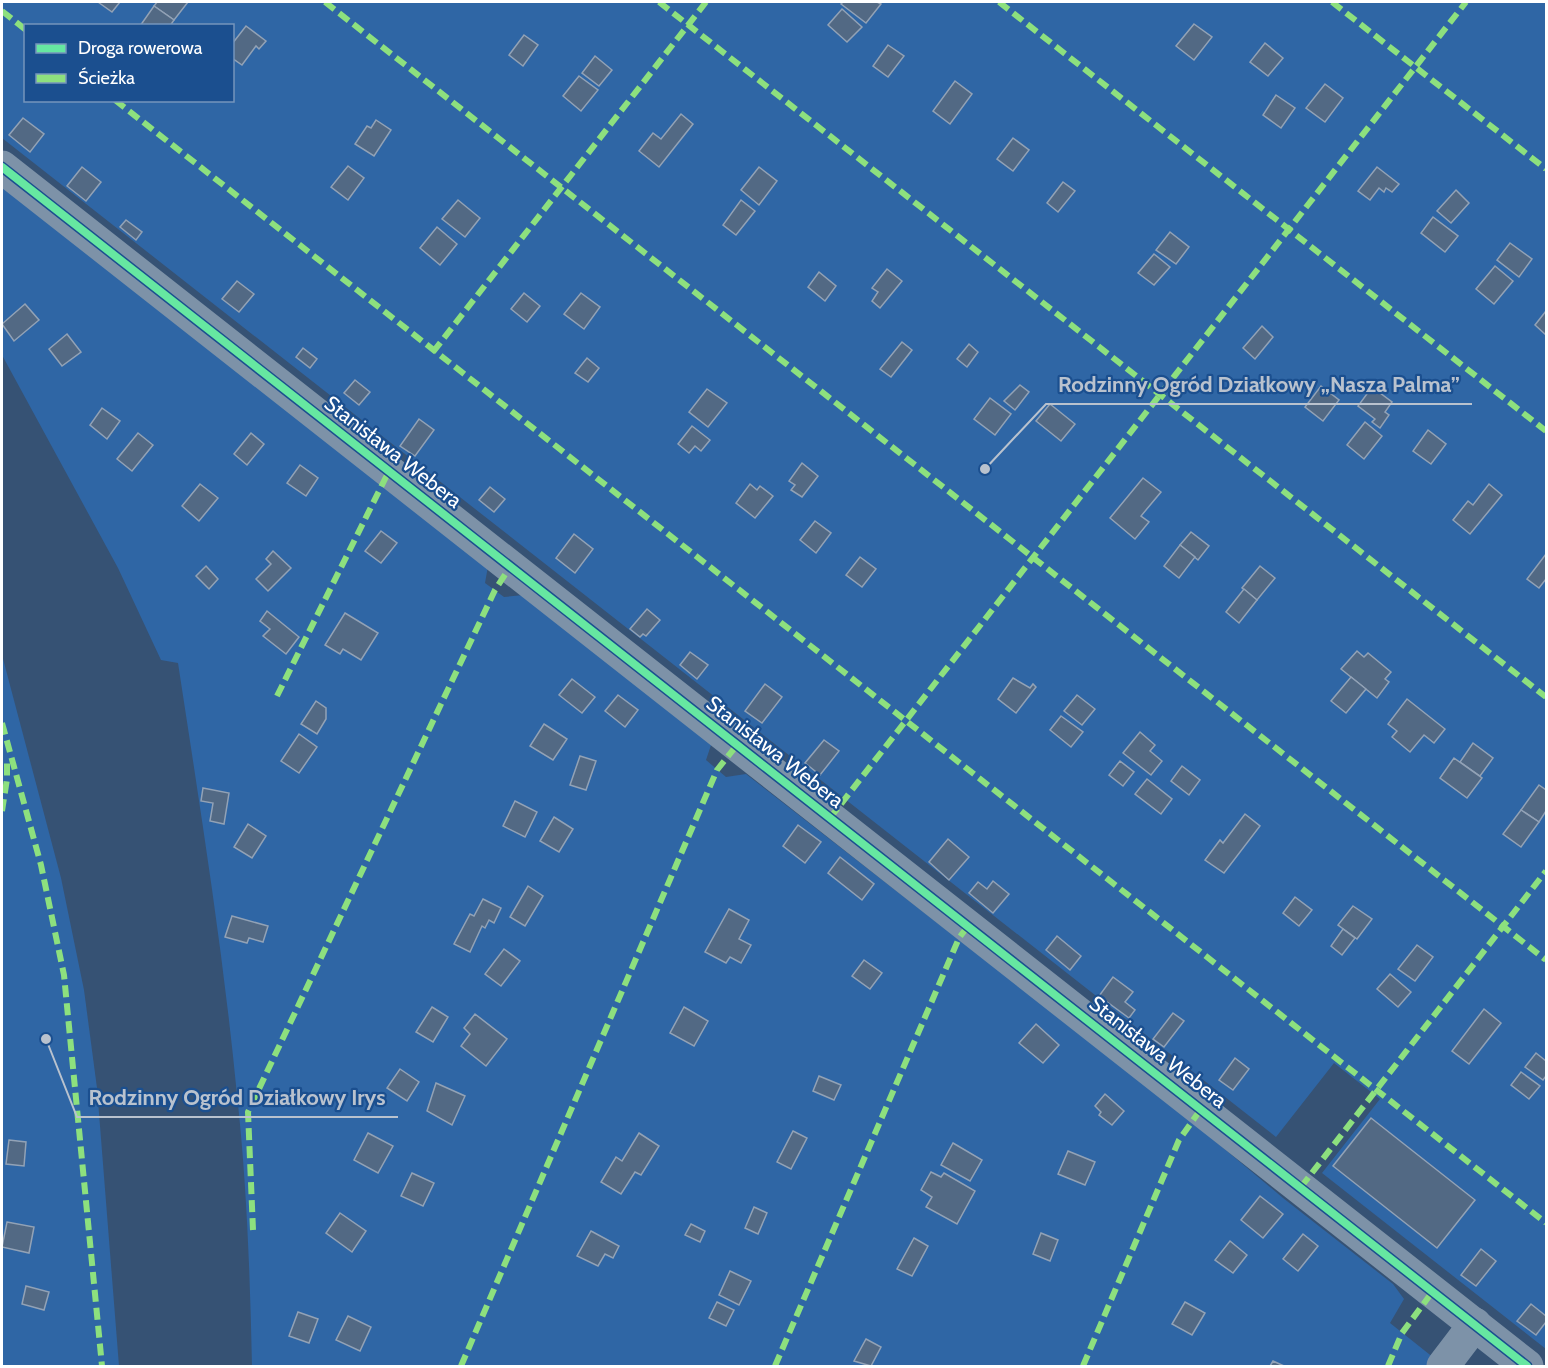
<svg xmlns="http://www.w3.org/2000/svg" width="1548" height="1368" font-family="Cabin,sans-serif">
  <style>
    .green { fill: #2f66a5; fill-rule: evenodd }
    .building { fill: #526984; stroke: #92a2b6; stroke-width: 1.5 }
    .lines { fill: none; stroke-linecap: round; stroke-linejoin: round }
    .minor { stroke: #7d92a8; stroke-width: 33 }
    .quiet { stroke: #8de07e; stroke-width: 6; stroke-dasharray: 12 6; stroke-linecap: butt }
    .cycleway-casing { stroke: #1b4f8f; stroke-width: 11 }
    .cycleway { stroke: #66e7a1; stroke-width: 8 }
    .labels { text-anchor: middle; stroke-width: 4.5; stroke-linejoin: round; paint-order: stroke }
    .street-label { font-size: 21px; fill: #fff; stroke: #1b4f8f }
    .leader { fill: none; stroke: #b9c2ce; stroke-width: 2 }
    .callout-dot { fill: #b9c2ce; stroke: #1b4f8f; stroke-width: 2 }
    .callout-label { font-size: 22px; text-anchor: middle; font-weight: bold; fill: #b9c2ce; stroke: #1b4f8f; stroke-width: 4.5; stroke-linejoin: round; paint-order: stroke }
  </style>
  <rect width="100%" height="100%" fill="#365274"/>
  <g class="green">
    <path d="M2,2H1546V1349L1322,1173L1380,1099L1334,1063L1276,1137L2,138ZM26,26H232V100H26Z"/>
    <path d="M2,187L488,566L485,583L504,597L524,595L712,742L706,760L726,777L746,774L1178,1110L1283,1198L1393,1284L1404,1299L1390,1323L1444,1366H252C250,1276 247,1185 237,1095C223,950 200,807 178,663L161,660L118,568L2,355Z"/>
    <path d="M2,655L61,878L84,990L97,1088L119,1366H2Z"/>
  </g>
  <g class="building">
    <path d="M98,2H120L112,12Z"/>
    <path d="M157,2H188L174,20L154,6Z"/>
    <path d="M843,2H877L881,4L866,23L841,4Z"/>
    <path d="M154,6L174,20L170,26H140Z"/>
    <path d="M842,9L862,27L847,42L828,25Z"/>
    <path d="M1194,24L1212,37L1194,60L1176,46Z"/>
    <path d="M246,26L266,41L259,49L256,46L242,65L232,58V44Z"/>
    <path d="M524,35L538,45L523,66L509,55Z"/>
    <path d="M1265,43L1283,58L1268,76L1250,62Z"/>
    <path d="M888,45L904,56L888,77L873,66Z"/>
    <path d="M595,56L612,70L599,86L582,73Z"/>
    <path d="M579,76L598,90L581,111L563,96Z"/>
    <path d="M955,81L972,94L950,124L933,111Z"/>
    <path d="M1325,84L1343,98L1325,122L1306,108Z"/>
    <path d="M1276,95L1295,108L1281,128L1263,115Z"/>
    <path d="M681,114L693,124L659,167L639,151L653,133L661,139Z"/>
    <path d="M23,118L44,134L30,152L9,135Z"/>
    <path d="M376,120L391,130L374,156L355,144L367,126L371,128Z"/>
    <path d="M1013,138L1029,150L1013,171L997,159Z"/>
    <path d="M348,166L364,178L348,200L331,187Z"/>
    <path d="M82,167L101,182L86,201L67,186Z"/>
    <path d="M759,167L777,181L759,205L741,190Z"/>
    <path d="M1377,167L1399,184L1392,192L1386,188L1384,192L1379,188L1370,200L1358,191Z"/>
    <path d="M1063,182L1075,191L1058,212L1047,203Z"/>
    <path d="M1456,190L1469,203L1451,223L1437,211Z"/>
    <path d="M458,200L480,218L465,237L442,219Z"/>
    <path d="M741,200L755,211L736,235L723,225Z"/>
    <path d="M1433,217L1458,236L1445,252L1421,233Z"/>
    <path d="M126,220L142,232L136,240L120,227Z"/>
    <path d="M437,227L457,244L440,265L420,248Z"/>
    <path d="M1170,232L1189,247L1176,264L1156,250Z"/>
    <path d="M1510,243L1532,259L1519,277L1497,260Z"/>
    <path d="M1154,254L1170,267L1154,285L1138,273Z"/>
    <path d="M1495,266L1513,281L1494,304L1476,289Z"/>
    <path d="M887,269L902,281L880,308L872,301L878,292L872,288Z"/>
    <path d="M819,272L836,286L825,301L808,287Z"/>
    <path d="M237,281L254,294L239,312L222,299Z"/>
    <path d="M524,293L540,306L527,322L511,309Z"/>
    <path d="M581,293L600,307L584,329L564,314Z"/>
    <path d="M25,304L39,320L14,341L2,324Z"/>
    <path d="M1546,311V335L1535,325Z"/>
    <path d="M1262,326L1273,337L1255,359L1243,348Z"/>
    <path d="M67,334L81,352L62,366L49,349Z"/>
    <path d="M902,342L912,350L891,377L880,369Z"/>
    <path d="M969,344L978,352L967,367L957,359Z"/>
    <path d="M303,348L317,359L310,368L296,357Z"/>
    <path d="M587,358L599,368L588,382L575,373Z"/>
    <path d="M355,380L370,392L359,405L344,393Z"/>
    <path d="M1020,385L1029,392L1015,410L1004,401Z"/>
    <path d="M1321,386L1339,400L1323,421L1305,407Z"/>
    <path d="M1372,387L1392,402L1385,412L1389,415L1380,428L1372,422L1375,419L1358,406Z"/>
    <path d="M707,389L727,403L708,427L689,412Z"/>
    <path d="M990,398L1011,414L995,435L974,419Z"/>
    <path d="M1050,404L1075,424L1061,441L1036,421Z"/>
    <path d="M102,408L120,421L107,439L90,425Z"/>
    <path d="M419,419L434,430L415,456L400,446Z"/>
    <path d="M1365,422L1382,436L1364,459L1347,445Z"/>
    <path d="M692,426L710,440L701,451L695,446L689,453L678,444Z"/>
    <path d="M1428,430L1446,444L1431,464L1413,451Z"/>
    <path d="M138,433L153,445L132,471L117,459Z"/>
    <path d="M251,433L264,444L247,465L234,454Z"/>
    <path d="M802,463L818,476L802,497L791,490L795,485L789,481Z"/>
    <path d="M300,465L318,478L306,496L287,483Z"/>
    <path d="M1143,478L1161,492L1141,516L1149,522L1135,539L1110,518Z"/>
    <path d="M200,484L218,498L199,521L182,506Z"/>
    <path d="M750,484L757,490L760,486L773,496L755,518L736,503Z"/>
    <path d="M1489,484L1502,495L1470,534L1453,520L1468,501L1473,505Z"/>
    <path d="M490,487L505,499L494,512L479,500Z"/>
    <path d="M815,521L831,533L816,553L800,540Z"/>
    <path d="M381,531L397,543L381,563L365,551Z"/>
    <path d="M1191,532L1209,546L1198,560L1180,545Z"/>
    <path d="M574,534L593,549L575,573L556,558Z"/>
    <path d="M1180,545L1195,557L1179,578L1164,566Z"/>
    <path d="M273,551L291,568L268,591L256,579L271,564L266,559Z"/>
    <path d="M1546,554V579L1539,588L1527,579Z"/>
    <path d="M860,557L876,569L862,587L846,575Z"/>
    <path d="M206,566L218,579L209,589L196,576Z"/>
    <path d="M1260,566L1275,578L1257,600L1242,588Z"/>
    <path d="M1244,589L1257,600L1239,623L1226,612Z"/>
    <path d="M647,609L660,620L646,636L643,634L640,637L630,629Z"/>
    <path d="M267,611L299,637L286,654L263,636L270,629L260,621Z"/>
    <path d="M345,613L378,633L361,660L343,649L340,654L325,645Z"/>
    <path d="M1357,651L1364,657L1368,653L1391,672L1385,679L1389,682L1377,698L1341,669Z"/>
    <path d="M690,652L708,665L697,679L680,665Z"/>
    <path d="M1351,677L1366,689L1346,713L1331,701Z"/>
    <path d="M1013,678L1030,688L1033,684L1036,687L1016,713L998,699Z"/>
    <path d="M572,679L595,697L582,713L559,695Z"/>
    <path d="M765,684L782,697L762,723L745,711Z"/>
    <path d="M618,695L638,710L625,727L605,711Z"/>
    <path d="M1077,695L1095,709L1082,725L1064,711Z"/>
    <path d="M1407,699L1445,729L1434,743L1424,735L1410,752L1392,737L1397,731L1388,724Z"/>
    <path d="M316,701L326,708V719L317,734L301,724Z"/>
    <path d="M1061,716L1083,732L1071,747L1050,730Z"/>
    <path d="M544,724L567,739L553,760L530,746Z"/>
    <path d="M1140,732L1155,745L1150,751L1162,761L1151,775L1123,753Z"/>
    <path d="M299,734L317,747L299,773L281,761Z"/>
    <path d="M824,740L839,751L820,775L805,763Z"/>
    <path d="M1473,743L1493,758L1480,776L1460,762Z"/>
    <path d="M580,756L596,761L586,790L570,785Z"/>
    <path d="M1454,758L1482,778L1467,798L1440,778Z"/>
    <path d="M1120,761L1134,772L1123,786L1109,775Z"/>
    <path d="M1182,766L1200,780L1189,795L1171,781Z"/>
    <path d="M1147,779L1172,799L1161,814L1135,794Z"/>
    <path d="M1539,785L1546,790V811L1539,822L1521,810Z"/>
    <path d="M203,788L229,793L224,824L210,821L213,803L201,801Z"/>
    <path d="M515,801L537,812L525,837L503,826Z"/>
    <path d="M1521,810L1539,822L1521,847L1503,834Z"/>
    <path d="M1245,814L1260,826L1224,873L1205,860L1220,840L1223,843Z"/>
    <path d="M554,817L573,829L559,852L540,841Z"/>
    <path d="M248,824L266,836L252,858L234,847Z"/>
    <path d="M798,825L821,842L805,863L783,846Z"/>
    <path d="M948,839L969,857L949,880L929,862Z"/>
    <path d="M840,857L874,884L862,900L828,873Z"/>
    <path d="M993,881L1009,894L993,913L969,893L978,882L987,889Z"/>
    <path d="M528,886L543,896L525,926L510,917Z"/>
    <path d="M1295,897L1312,910L1299,926L1283,913Z"/>
    <path d="M483,899L501,908L494,923L489,920L485,928L482,926L470,952L454,944L470,914L474,916Z"/>
    <path d="M1353,906L1372,919L1357,939L1338,925Z"/>
    <path d="M729,909L749,920L739,939L751,945L741,963L730,957L726,963L705,952Z"/>
    <path d="M232,916L268,926L263,942L249,938L247,943L225,937Z"/>
    <path d="M1343,929L1355,938L1342,955L1331,946Z"/>
    <path d="M1057,936L1081,956L1070,970L1046,950Z"/>
    <path d="M1417,945L1433,957L1415,981L1398,969Z"/>
    <path d="M504,949L520,961L501,986L485,974Z"/>
    <path d="M864,960L882,973L870,989L852,976Z"/>
    <path d="M1390,974L1411,992L1398,1007L1377,989Z"/>
    <path d="M1113,977L1133,992L1125,1002L1135,1010L1129,1018L1099,996Z"/>
    <path d="M432,1007L448,1017L433,1042L416,1032Z"/>
    <path d="M684,1007L708,1021L694,1046L670,1033Z"/>
    <path d="M1484,1009L1501,1023L1469,1064L1452,1051Z"/>
    <path d="M1173,1013L1184,1021L1164,1047L1153,1039Z"/>
    <path d="M475,1014L507,1039L486,1066L461,1046L470,1034L464,1028Z"/>
    <path d="M1036,1024L1059,1045L1043,1063L1019,1043Z"/>
    <path d="M1536,1053L1546,1061V1076L1543,1080L1525,1067Z"/>
    <path d="M1235,1058L1249,1069L1233,1090L1219,1080Z"/>
    <path d="M400,1069L419,1082L407,1101L387,1088Z"/>
    <path d="M1521,1072L1540,1086L1529,1099L1511,1085Z"/>
    <path d="M819,1076L841,1085L834,1100L813,1091Z"/>
    <path d="M436,1083L465,1096L452,1125L427,1111Z"/>
    <path d="M1105,1094L1124,1111L1112,1125L1099,1115L1101,1112L1095,1106Z"/>
    <path d="M1371,1118L1475,1200L1437,1248L1333,1166Z"/>
    <path d="M793,1131L807,1138L791,1169L777,1162Z"/>
    <path d="M368,1133L393,1146L378,1173L354,1160Z"/>
    <path d="M639,1133L659,1146L641,1175L635,1172L621,1194L601,1182L616,1157L622,1161Z"/>
    <path d="M9,1140L26,1142L24,1166L6,1164Z"/>
    <path d="M953,1143L982,1160L970,1181L941,1165Z"/>
    <path d="M1068,1151L1095,1162L1085,1185L1058,1174Z"/>
    <path d="M931,1172L941,1177L944,1173L975,1191L957,1224L926,1207L932,1197L921,1190Z"/>
    <path d="M412,1173L434,1183L423,1206L401,1196Z"/>
    <path d="M1260,1196L1283,1214L1263,1238L1241,1220Z"/>
    <path d="M754,1207L767,1213L758,1234L745,1228Z"/>
    <path d="M340,1213L366,1231L352,1252L326,1233Z"/>
    <path d="M7,1222L34,1227L29,1253L2,1247Z"/>
    <path d="M691,1224L705,1231L700,1242L685,1235Z"/>
    <path d="M591,1231L619,1246L613,1258L605,1254L598,1266L577,1256Z"/>
    <path d="M1041,1233L1058,1240L1050,1261L1033,1254Z"/>
    <path d="M1303,1234L1318,1246L1298,1271L1283,1259Z"/>
    <path d="M914,1238L928,1246L912,1276L897,1269Z"/>
    <path d="M1230,1241L1247,1255L1233,1273L1215,1260Z"/>
    <path d="M1481,1249L1496,1261L1476,1286L1461,1275Z"/>
    <path d="M730,1271L751,1281L739,1305L719,1295Z"/>
    <path d="M26,1286L49,1292L44,1310L22,1304Z"/>
    <path d="M717,1302L734,1310L726,1326L709,1318Z"/>
    <path d="M1185,1302L1205,1313L1192,1335L1172,1324Z"/>
    <path d="M1531,1304L1546,1316V1322L1536,1335L1517,1321Z"/>
    <path d="M298,1312L318,1319L309,1343L289,1336Z"/>
    <path d="M348,1316L371,1327L360,1351L336,1340Z"/>
    <path d="M866,1339L881,1347L871,1366L854,1361Z"/>
    <path d="M1273,1361L1284,1366H1270Z"/>
  </g>
  <g class="lines">
    <g class="minor">
      <path d="M2,167L1527,1366"/>
      <path d="M1443,1366L1475,1324"/>
    </g>
    <g class="quiet">
      <path d="M325,2L1546,960"/>
      <path d="M659,2L1546,697"/>
      <path d="M999,2L1546,431"/>
      <path d="M1332,2L1546,169"/>
      <path d="M2,11L26,30"/>
      <path d="M115,100L1546,1223"/>
      <path d="M433,352L706,2"/>
      <path d="M277,696L389,471"/>
      <path d="M2,723L41,865L64,975L102,1366"/>
      <path d="M2,811L7,779V758"/>
      <path d="M830,818L1466,2"/>
      <path d="M1301,1187L1546,871"/>
      <path d="M253,1230L248,1112L495,590L510,567"/>
      <path d="M461,1366L717,770L737,745"/>
      <path d="M775,1366L959,938L968,926"/>
      <path d="M1083,1366L1179,1140L1201,1109"/>
      <path d="M1388,1366L1402,1333L1433,1291"/>
    </g>
    <g class="cycleway-casing">
      <path id="cycleway" d="M2,167L1527,1366"/>
    </g>
    <use href="#cycleway" class="cycleway"/>
  </g>
  <g class="labels">
    <g class="street-label">
      <text transform="translate(393 452) rotate(38)" y="7">Stanisława Webera</text>
      <text transform="translate(775 752) rotate(38)" y="7">Stanisława Webera</text>
      <text transform="translate(1158 1052) rotate(38)" y="7">Stanisława Webera</text>
    </g>
  </g>
  <path class="leader" d="M985 469L1046 404H1472M46 1039L77 1117H398"/>
  <g class="callout-dot">
    <circle cx="985" cy="469" r="6"/>
    <circle cx="46" cy="1039" r="6"/>
  </g>
  <g class="callout-label">
    <text x="1259" y="392">Rodzinny Ogród Działkowy „Nasza Palma”</text>
    <text x="237" y="1105">Rodzinny Ogród Działkowy Irys</text>
  </g>
  <rect width="1548" height="1368" fill="none" stroke="#ffffff" stroke-width="6"/>
  <rect x="24" y="24" width="210" height="78" fill="#1b4f8f" stroke="#7695bc" stroke-width="1.5"/>
  <rect x="36" y="44" width="30" height="9" fill="#66e7a1" stroke="#7695bc" stroke-width="1.5"/>
  <text x="78" y="54" font-size="18" fill="#ffffff">Droga rowerowa</text>
  <rect x="36" y="74" width="30" height="9" fill="#8de07e" stroke="#7695bc" stroke-width="1.5"/>
  <text x="78" y="84" font-size="18" fill="#ffffff">Ścieżka</text>
</svg>
